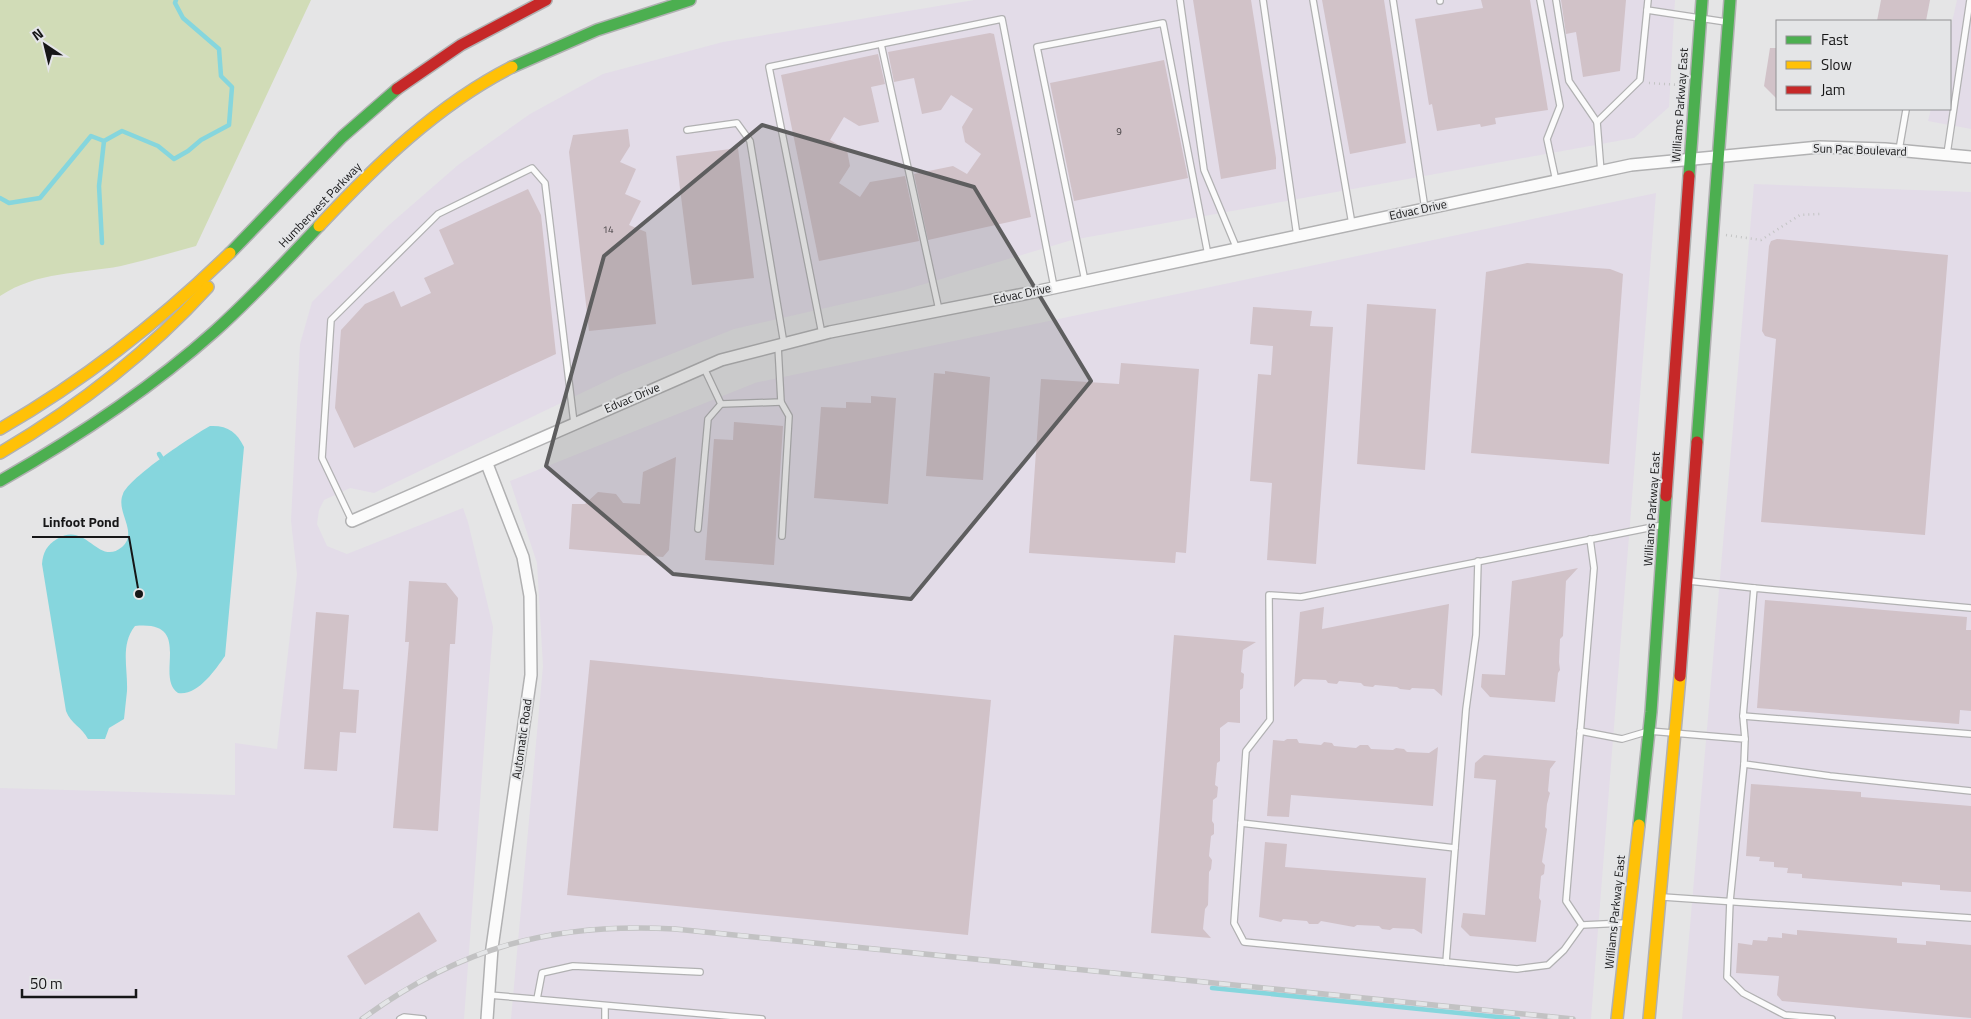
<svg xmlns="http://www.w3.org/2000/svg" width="1971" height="1019" font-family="'Titillium Web',sans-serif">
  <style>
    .industrial { fill: #e3dce8 }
    .green { fill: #d1dcb7 }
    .water { fill: #86d6dd }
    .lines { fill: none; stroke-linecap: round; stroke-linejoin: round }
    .stream { stroke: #86d6dd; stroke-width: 4.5 }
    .building { fill: #d1c2c8 }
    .lane-casing { stroke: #b1b1b2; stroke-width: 8 }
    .street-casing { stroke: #b1b1b2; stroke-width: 14 }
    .fast-casing { stroke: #b1b1b2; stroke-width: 14 }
    .slow-casing { stroke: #b1b1b2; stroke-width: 14 }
    .jam-casing { stroke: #b1b1b2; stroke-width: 14 }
    .path { stroke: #c3c4c4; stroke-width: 2.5; stroke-dasharray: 1 4; stroke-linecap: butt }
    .lane { stroke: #fbfbfb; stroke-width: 5.5 }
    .street { stroke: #fbfbfb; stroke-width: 11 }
    .fast { stroke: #4caf50; stroke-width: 11 }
    .slow { stroke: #ffc107; stroke-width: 11 }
    .jam { stroke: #c62828; stroke-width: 11 }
    .rail-casing { stroke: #c2c2c3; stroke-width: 5.5 }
    .rail { stroke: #e4e5e7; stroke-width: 4; stroke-dasharray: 11; stroke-linecap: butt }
    .marked { fill: #5e5e5f; fill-opacity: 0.2; stroke: #5e5e5f; stroke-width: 4; stroke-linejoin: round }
    .labels { text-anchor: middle; stroke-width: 4; stroke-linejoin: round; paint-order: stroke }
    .number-label { font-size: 10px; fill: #454143 }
    .street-label { font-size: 12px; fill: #161617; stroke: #e4e5e7 }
    .leader { fill: none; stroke: #161617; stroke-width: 2 }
    .callout-dot { fill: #161617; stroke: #e4e5e7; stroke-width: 2 }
    .callout-label { font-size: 14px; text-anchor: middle; font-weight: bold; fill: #161617; stroke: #e4e5e7; stroke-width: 4; stroke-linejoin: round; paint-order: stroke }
  </style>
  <rect width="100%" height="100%" fill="#e5e5e6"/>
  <g class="industrial">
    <path d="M974,0H1675L1669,107L1634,138L1072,240L904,290L734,329L621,374L374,493L350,488L324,500L319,510L317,524L327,546L347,554L463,508L468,522L493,627L464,1019H0V788L235,795V743L277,749L297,574L291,521L300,344L312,302L389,225L458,165L530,114L603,74L723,42Z"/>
    <path d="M1957,0H1971V129L1928,121L1931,109H1950V31Z"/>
    <path d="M1754,184L1971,192V1019H1682Z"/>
    <path d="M1656,193L1591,1019H511L543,666L537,563L510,481L755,383Z"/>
  </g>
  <path class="green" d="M0,0H311L196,246C171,253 146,260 121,266C79,274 38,271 0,296Z"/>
  <path class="water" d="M210,426C227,425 237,432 244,447L225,656C215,670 198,696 178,693C154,677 195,620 135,626C120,645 128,668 127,691C126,700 125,710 124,719L109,728L105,739H88C82,727 71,724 66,711L42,564C43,552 47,545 57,539C86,520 98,567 122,547C139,532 115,512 123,494C130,477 192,436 210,426Z"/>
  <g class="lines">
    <g class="stream">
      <path d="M0,198L9,203L40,198L91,136L104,141L122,131L158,146L174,159L188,151L201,140L229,125L232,87L221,76L219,49L183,18L175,3L176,0"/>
      <path d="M102,243L99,186L104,141"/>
      <path d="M159,454L164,462"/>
      <path d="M1212,988L1518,1019"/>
    </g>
  </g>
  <g class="building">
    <path d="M1193,0H1251L1276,158V169L1221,179Z"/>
    <path d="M1322,0H1384L1406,143L1350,154Z"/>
    <path d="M1481,0H1530L1548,110L1495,118L1496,124L1481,127L1480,124L1437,131L1432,104L1429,105L1415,19L1483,8Z"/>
    <path d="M1561,0H1626L1620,71L1583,77L1576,32L1566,34Z"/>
    <path d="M1881,0H1930L1926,21H1877Z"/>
    <path d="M990,33L994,34L1031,217L928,240L914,174L953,166L967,174L981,154L965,142L962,127L973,109L951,95L941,110L922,114L914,78L894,82L888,52Z"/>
    <path d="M1770,48H1777V99L1764,86Z"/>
    <path d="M878,54L885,84L871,87L879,122L859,126L844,117L830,140L847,150L850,166L839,183L860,197L870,182L905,176L919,241L819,261L781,75Z"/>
    <path d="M1164,60L1188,178L1074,201L1050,83Z"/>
    <path d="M628,129L630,146L620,162L636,169L625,194L641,201L629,225L646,232L656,324L589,331L569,152L573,135Z"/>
    <path d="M738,148L754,278L692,285L676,156Z"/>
    <path d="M528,189L541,215L556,354L354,448L335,408L341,330L365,304L394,291L401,307L431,293L424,278L454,264L439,230Z"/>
    <path d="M1777,239L1948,255L1925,535L1761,522L1776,339L1765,336L1762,331L1769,246L1771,241Z"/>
    <path d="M1527,263L1610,269L1623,274L1609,464L1471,453L1486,272Z"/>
    <path d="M1367,304L1436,309L1425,470L1357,464Z"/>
    <path d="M1253,307L1312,311L1310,326L1333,327L1316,564L1267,560L1272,483L1250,481L1258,374L1271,375L1273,346L1250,344Z"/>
    <path d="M1121,363L1199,369L1186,553L1176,552L1175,563L1029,553L1041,379L1119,384Z"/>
    <path d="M945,371L990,377L983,480L926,476L934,373L945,374Z"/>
    <path d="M871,396L896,398L888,504L814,498L821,407L846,408V402L871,403Z"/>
    <path d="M734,422L783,426L774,565L705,560L714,439L733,440Z"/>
    <path d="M676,457L669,550L663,557L569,549L572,504H585L598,492L616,494L623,503L640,504L643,472Z"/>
    <path d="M1578,568L1566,581L1563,636L1560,639L1559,662L1560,670L1558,673L1555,702L1490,697L1481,687L1482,674L1505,675L1512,581Z"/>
    <path d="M409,581L446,583L458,598L455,644H450L438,831L393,828L409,642H405Z"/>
    <path d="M1765,600L1967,617L1966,630H1971V711L1960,710L1959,724L1757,708Z"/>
    <path d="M1449,604L1442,696L1434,689L1412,688L1410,690L1400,689L1397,687L1375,685L1373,687L1364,686L1361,683L1339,681L1337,684L1328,683L1326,680L1303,679L1294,687L1300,612L1324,607L1322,629Z"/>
    <path d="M316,612L349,615L343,689L359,690L356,733L340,732L337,771L304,769Z"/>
    <path d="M1174,635L1256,642L1243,650L1241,672L1244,674L1243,688L1240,690V723L1228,722L1220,728V761L1217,763L1215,785L1218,787L1217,797L1213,800L1212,821L1214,824V834L1211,836L1209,856L1212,860L1211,869L1209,872L1208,905L1205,909L1203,929L1211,938L1151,933Z"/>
    <path d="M590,660L991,700L968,935L567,895Z"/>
    <path d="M1287,739H1297L1299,743L1321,745L1324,742L1332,743L1334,746L1356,748L1360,745H1368L1371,749L1393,750L1396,748L1404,749L1407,752L1429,753L1438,747L1433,806L1291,795L1289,817L1267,816L1273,740L1284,741Z"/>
    <path d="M1484,755L1556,761L1550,769L1548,791L1550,793L1547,804L1545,827L1547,829L1542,862L1545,865L1544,874L1541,876L1539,898L1541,901L1536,942L1470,936L1461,927L1463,913L1485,915L1496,780L1474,778L1475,763Z"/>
    <path d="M1751,784L1861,792V797L1971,806V892L1940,890V885L1902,882V886L1802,878V874L1787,873L1788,868L1774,867V862L1759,861L1760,857L1746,856Z"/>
    <path d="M1265,842L1287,844L1285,867L1426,878L1422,934L1414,929L1393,928L1390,930L1382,929L1379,926L1357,925L1354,927L1321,921L1318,924H1309L1307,921L1283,919L1281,922L1259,917Z"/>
    <path d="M419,912L437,941L365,985L347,956Z"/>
    <path d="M1797,930L1897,938V943L1926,945V941L1971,945V1018L1782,1001L1777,995L1779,976L1736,973L1738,943L1752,945L1753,940L1767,941L1768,937L1782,938V933L1797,935Z"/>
  </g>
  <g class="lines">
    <g class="lane-casing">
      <g id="lane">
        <path d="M1180,0L1204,170L1237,249"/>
        <path d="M1263,0L1297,236"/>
        <path d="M1313,0L1352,224"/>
        <path d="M1393,0L1425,209"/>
        <path d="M1440,0V1"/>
        <path d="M1540,0L1560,106L1547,139L1556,181"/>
        <path d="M1556,0L1569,81L1597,122L1601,172"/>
        <path d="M1648,0L1647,10L1726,22"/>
        <path d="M881,44L939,310"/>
        <path d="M1597,122L1640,80L1647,10"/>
        <path d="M687,130L737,123L750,141L784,344"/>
        <path d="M1899,150L1906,110"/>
        <path d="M1947,154L1970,0"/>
        <path d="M1085,281L1037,47L1163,23L1208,255"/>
        <path d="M822,334L769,67L1002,19L1054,287"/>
        <path d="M704,368L721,404L781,402L778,346"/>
        <path d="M781,402L789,416L782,536"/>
        <path d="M352,521L322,458L331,320L438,214L532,168L545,183L574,423"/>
        <path d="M698,529L708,419L721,404"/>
        <path d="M1689,581L1754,588"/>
        <path d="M1743,716L1971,734"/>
        <path d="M1580,731L1622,739L1649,731L1745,739L1744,764L1830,776L1971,791"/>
        <path d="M1745,739L1743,716L1754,588L1971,608"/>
        <path d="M1744,764L1730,901L1727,977L1743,993L1785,1015L1832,1019"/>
        <path d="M1241,823L1455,848"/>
        <path d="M1663,897L1971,918"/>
        <path d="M1625,923L1582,925L1564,950L1548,965L1517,969L1244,942L1234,923L1246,751L1270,720L1269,595L1301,597L1663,525"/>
        <path d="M1582,925L1566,901L1594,568L1590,539"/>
        <path d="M1446,962L1466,709L1476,635L1478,561"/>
        <path d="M489,995L762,1019"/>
        <path d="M537,999L542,973L573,966L700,972"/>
        <path d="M400,1019L404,1017L423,1019"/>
        <path d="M605,1019V1006"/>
      </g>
    </g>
    <g class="street-casing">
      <g id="street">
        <path d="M352,521L721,360L830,332L1039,291L1631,165L1819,147L1885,149L1971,157"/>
        <path d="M487,1019L492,948L531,675L530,596L523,557L487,464"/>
      </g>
    </g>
    <g class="fast-casing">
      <g id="fast">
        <path d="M512,67L597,30L690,0"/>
        <path d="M1689,176L1702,0"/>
        <path d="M230,253L342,137L397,89"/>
        <path d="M1697,442L1730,0"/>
        <path d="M0,481C76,438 149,390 215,331C252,298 285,262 319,226"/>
        <path d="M1639,825L1651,712L1666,496"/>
      </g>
    </g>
    <g class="slow-casing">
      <g id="slow">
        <path d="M319,226C376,165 437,105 512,67"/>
        <path d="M0,429C85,380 160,321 230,253"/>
        <path d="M0,453C78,407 147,354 208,287"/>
        <path d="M1617,1019L1639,825"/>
        <path d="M1649,1019L1680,676"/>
      </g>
    </g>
    <g class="jam-casing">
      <g id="jam">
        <path d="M397,89L461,45L546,0"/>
        <path d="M1666,496L1689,176"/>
        <path d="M1680,676L1697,442"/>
      </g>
    </g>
    <g class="path">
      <path d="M1649,83L1680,85"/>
      <path d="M1726,235L1761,240L1800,215L1820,214"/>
    </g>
    <use href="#lane" class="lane"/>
    <use href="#street" class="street"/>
    <use href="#fast" class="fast"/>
    <use href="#slow" class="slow"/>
    <use href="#jam" class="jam"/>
    <g class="rail-casing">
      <path id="rail" d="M362,1019C460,947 554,922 675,929L1573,1019"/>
    </g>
    <use href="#rail" class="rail"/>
  </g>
  <path class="marked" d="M762,125L974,187L1091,381L911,599L673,574L546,466L604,256Z"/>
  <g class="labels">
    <g class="number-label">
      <text x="1119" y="135">9</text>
      <text x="608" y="233">14</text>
    </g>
    <g class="street-label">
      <text transform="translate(1680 105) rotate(-86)" y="4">Williams Parkway East</text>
      <text transform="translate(1860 150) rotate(2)" y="4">Sun Pac Boulevard</text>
      <text transform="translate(320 205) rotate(-46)" y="4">Humberwest Parkway</text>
      <text transform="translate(1418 210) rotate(-12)" y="4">Edvac Drive</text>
      <text transform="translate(1022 294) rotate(-12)" y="4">Edvac Drive</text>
      <text transform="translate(632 398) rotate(-23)" y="4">Edvac Drive</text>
      <text transform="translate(1652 509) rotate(-86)" y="4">Williams Parkway East</text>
      <text transform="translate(522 739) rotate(-82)" y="4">Automatic Road</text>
      <text transform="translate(1615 912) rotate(-84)" y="4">Williams Parkway East</text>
    </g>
  </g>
  <path class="leader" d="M139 594L129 537H32"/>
  <circle class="callout-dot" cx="139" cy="594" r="5"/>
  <g class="callout-label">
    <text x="81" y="527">Linfoot Pond</text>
  </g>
  <rect x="1776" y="20" width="175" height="90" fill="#e4e5e7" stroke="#929294"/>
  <rect x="1786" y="36" width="25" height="8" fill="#4caf50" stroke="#929294"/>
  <text x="1821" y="45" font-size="15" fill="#161617">Fast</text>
  <rect x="1786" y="61" width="25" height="8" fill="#ffc107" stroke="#929294"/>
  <text x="1821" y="70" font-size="15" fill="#161617">Slow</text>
  <rect x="1786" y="86" width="25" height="8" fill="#c62828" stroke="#929294"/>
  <text x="1821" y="95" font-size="15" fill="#161617">Jam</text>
  <g transform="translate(45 45) rotate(325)" stroke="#e4e5e7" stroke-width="4" paint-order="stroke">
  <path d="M0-4L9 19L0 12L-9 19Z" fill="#161617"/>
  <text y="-8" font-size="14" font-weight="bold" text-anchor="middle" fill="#161617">N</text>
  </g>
  <path d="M22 989v8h114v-8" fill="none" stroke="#161617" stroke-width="2.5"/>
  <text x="30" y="989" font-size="15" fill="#161617" stroke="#e4e5e7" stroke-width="4" paint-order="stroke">50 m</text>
</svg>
